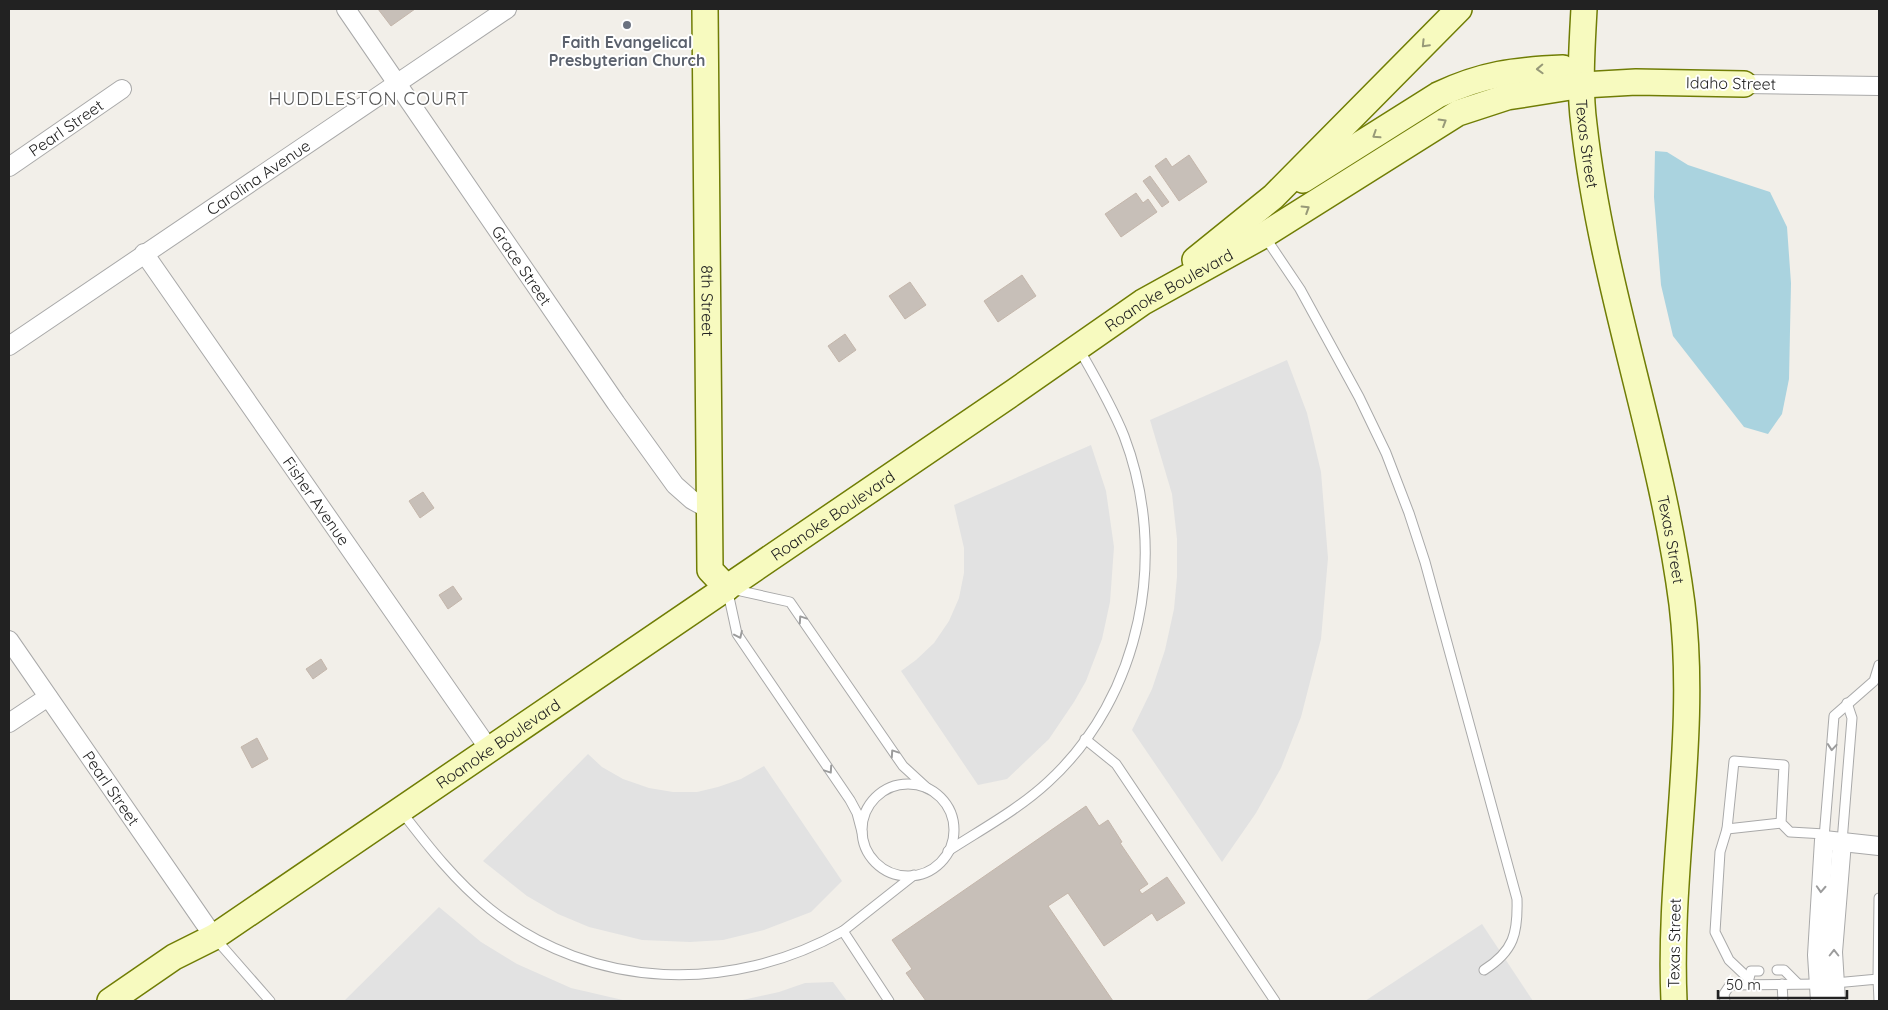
<svg xmlns="http://www.w3.org/2000/svg" width="1888" height="1010" font-family="Quicksand,sans-serif">
  <style>
    .parking { fill: #e2e2e2 }
    .water { fill: #aad3df }
    .building { fill: #c7bfb8; stroke: #c4b6ab }
    .lines { fill: none; stroke-linecap: round; stroke-linejoin: round }
    .lane-casing { stroke: #a9a9a9; stroke-width: 11 }
    .street-casing { stroke: #a9a9a9; stroke-width: 20 }
    .secondary-casing { stroke: #707d05; stroke-width: 28 }
    .lane { stroke: #fff; stroke-width: 9 }
    .street { stroke: #fff; stroke-width: 18 }
    .secondary { stroke: #f7fabf; stroke-width: 25 }
    .oneway { stroke: #979978 }
    .oneway2 { stroke: #9c9c9c }
    .worship-dot { fill: #6b7280; stroke: #fff; stroke-width: 2 }
    .labels { text-anchor: middle; stroke-width: 4; stroke-linejoin: round; paint-order: stroke }
    .worship-label { font-size: 16px; font-weight: bold; fill: #5b616d; stroke: #fff }
    .street-label { font-size: 16px; fill: #222; stroke: #fff }
    .neighbourhood-label { font-size: 18px; letter-spacing: 1px; fill: #555; stroke: #fff }
  </style>
  <rect width="100%" height="100%" fill="#f2efe9"/>
  <g class="parking">
    <path d="M1287,360L1307,413L1321,472L1328,558L1321,639L1301,717L1281,768L1256,813L1222,862L1132,730L1152,689L1165,650L1174,609L1177,577V539L1172,494L1150,420Z"/>
    <path d="M1091,445L1106,491L1114,547L1110,602L1102,639L1086,681L1074,702L1049,739L1007,779L978,785L901,671L916,660L934,643L949,621L959,598L964,573V548L954,505Z"/>
    <path d="M588,754L602,767L623,779L649,788L673,792H697L718,787L741,779L764,766L842,881L811,912L764,930L723,940L690,942L642,940L589,927L558,914L527,896L483,861Z"/>
    <path d="M439,907L481,942L517,964L571,988L627,1001H344Z"/>
    <path d="M1482,924L1533,1001H1365Z"/>
    <path d="M833,982L847,1001H738L779,992L805,983Z"/>
  </g>
  <path class="water" d="M1655,151L1667,152L1688,165L1770,192L1787,227L1791,283L1789,379L1782,414L1768,434L1744,427L1673,336L1661,285L1654,197Z"/>
  <g class="building">
    <path d="M378,9H415L391,26Z"/>
    <path d="M1189,155L1207,182L1179,201L1155,166L1166,158L1172,167Z"/>
    <path d="M1150,176L1169,202L1162,207L1143,181Z"/>
    <path d="M1136,193L1143,203L1148,199L1157,212L1121,237L1105,214Z"/>
    <path d="M1022,275L1036,296L998,322L984,301Z"/>
    <path d="M910,282L926,305L905,319L889,296Z"/>
    <path d="M845,334L856,350L839,362L828,346Z"/>
    <path d="M423,492L434,508L420,518L409,501Z"/>
    <path d="M453,586L462,599L448,609L439,595Z"/>
    <path d="M321,659L327,669L313,679L306,669Z"/>
    <path d="M257,738L268,759L252,768L241,747Z"/>
    <path d="M1086,806L1099,826L1108,820L1122,842L1120,843L1148,884L1139,890L1142,894L1167,877L1185,903L1157,921L1152,913L1104,946L1068,893L1048,906L1113,1001H926L906,973L912,969L892,940Z"/>
  </g>
  <g class="lines">
    <g class="lane-casing">
      <g id="lane">
        <path d="M1265,237L1300,289L1359,397L1386,453L1409,513L1425,562L1517,899C1518,933 1514,951 1484,970"/>
        <path d="M1085,739L1116,764L1275,1001"/>
        <circle cx="908" cy="830" r="46"/>
        <path d="M401,811C428,846 455,881 490,909C593,991 731,994 843,931"/>
        <path d="M1727,829L1781,823"/>
        <path d="M862,832L857,813L850,800L737,634L727,588L790,602L903,766L927,788"/>
        <path d="M1824,838L1834,716L1874,681L1879,665"/>
        <path d="M1842,842L1852,718L1847,703"/>
        <path d="M948,851C982,829 1019,809 1048,782C1142,696 1169,554 1124,436C1112,406 1095,377 1079,349"/>
        <path d="M214,937L270,1001"/>
        <path d="M1777,970H1784L1797,983"/>
        <path d="M1748,978L1729,960L1715,932L1720,852L1727,829L1734,761L1784,765L1781,823L1790,832L1825,834"/>
        <path d="M1878,979L1879,898"/>
        <path d="M1748,982L1751,971H1759"/>
        <path d="M1835,983L1878,979L1879,1001"/>
        <path d="M1782,984L1783,1001"/>
        <path d="M889,1001L843,931L914,875"/>
        <path d="M1725,1001L1724,994L1730,985L1819,984"/>
      </g>
    </g>
    <g class="street-casing">
      <g id="street">
        <path id="s1" d="M346,9L616,403L675,485L692,500L710,510"/>
        <path d="M1744,84L1879,86"/>
        <path id="s2" d="M9,167L122,89"/>
        <path id="s3" d="M144,253L489,749"/>
        <path id="s4" d="M9,346L507,9"/>
        <path id="s5" d="M9,640L214,937"/>
        <path d="M9,723L48,697"/>
        <path d="M1820,1001L1817,955L1824,840L1879,846"/>
        <path d="M1836,1001L1833,952L1842,842"/>
      </g>
    </g>
    <g class="secondary-casing">
      <g id="secondary">
        <path id="s6" d="M705,9L710,570L727,588"/>
        <path id="s7" d="M1584,9C1582,47 1579,87 1584,125C1602,287 1661,442 1682,604C1698,736 1668,869 1674,1001"/>
        <path d="M1303,180L1438,95C1482,74 1515,70 1563,68L1583,85"/>
        <path d="M1195,260L1273,197L1459,9"/>
        <path id="s8" d="M110,1001L174,957L214,937L1014,392L1143,302L1264,235L1458,113L1507,97L1583,85L1636,82L1744,84"/>
      </g>
    </g>
    <use href="#lane" class="lane"/>
    <use href="#street" class="street"/>
    <use href="#secondary" class="secondary"/>
  </g>
  <defs><path id="oneway-chevron" d="M-2-3.5L2.5 0L-2 3.5" fill="none" stroke-width="1.6" stroke-linecap="round" stroke-linejoin="round" transform="scale(1.25)"/></defs>
  <g class="oneway">
    <use href="#oneway-chevron" transform="translate(1425 44) rotate(134)"/>
    <use href="#oneway-chevron" transform="translate(1540 69) rotate(178)"/>
    <use href="#oneway-chevron" transform="translate(1443 122) rotate(-31)"/>
    <use href="#oneway-chevron" transform="translate(1376 135) rotate(147)"/>
    <use href="#oneway-chevron" transform="translate(1306 209) rotate(-32)"/>
  </g>
  <g class="oneway2">
    <use href="#oneway-chevron" transform="translate(802 619) rotate(-124)"/>
    <use href="#oneway-chevron" transform="translate(739 635) rotate(65)"/>
    <use href="#oneway-chevron" transform="translate(1832 747) rotate(95)"/>
    <use href="#oneway-chevron" transform="translate(894 753) rotate(-124)"/>
    <use href="#oneway-chevron" transform="translate(829 770) rotate(56)"/>
    <use href="#oneway-chevron" transform="translate(1821 889) rotate(93)"/>
    <use href="#oneway-chevron" transform="translate(1834 953) rotate(-90)"/>
  </g>
  <circle class="worship-dot" cx="627" cy="25" r="5"/>
  <g class="labels">
    <g class="worship-label">
      <text x="627" y="48">Faith Evangelical<tspan x="627" dy="18">Presbyterian Church</tspan></text>
    </g>
    <g class="street-label">
      <text transform="translate(1731 83) rotate(1)" y="6">Idaho Street</text>
      <text dy="6" stroke="none"><textPath href="#s2" startOffset="69">Pearl Street</textPath></text>
      <text dy="6" stroke="none"><textPath href="#s7" startOffset="135">Texas Street</textPath></text>
      <text dy="6" stroke="none"><textPath href="#s4" startOffset="301">Carolina Avenue</textPath></text>
      <text dy="6" stroke="none"><textPath href="#s1" startOffset="311">Grace Street</textPath></text>
      <text dy="6" stroke="none"><textPath href="#s8" startOffset="1276">Roanoke Boulevard</textPath></text>
      <text dy="6" stroke="none"><textPath href="#s6" startOffset="292">8th Street</textPath></text>
      <text dy="6" stroke="none"><textPath href="#s3" startOffset="302">Fisher Avenue</textPath></text>
      <text dy="6" stroke="none"><textPath href="#s8" startOffset="871">Roanoke Boulevard</textPath></text>
      <text dy="6" stroke="none"><textPath href="#s7" startOffset="540">Texas Street</textPath></text>
      <text dy="6" stroke="none"><textPath href="#s8" startOffset="466">Roanoke Boulevard</textPath></text>
      <text dy="6" stroke="none"><textPath href="#s5" startOffset="180">Pearl Street</textPath></text>
      <text transform="translate(1674 943) rotate(-89)" y="6">Texas Street</text>
    </g>
    <g class="neighbourhood-label">
      <text x="369" y="105">HUDDLESTON COURT</text>
    </g>
  </g>
  <rect width="1888" height="1010" fill="none" stroke="#222222" stroke-width="20"/>
  <path d="M1718 990v8h129v-8" fill="none" stroke="#222222" stroke-width="2.5"/>
  <text x="1726" y="990" font-size="15" fill="#222222" stroke="#ffffff" stroke-width="4" paint-order="stroke">50 m</text>
</svg>
